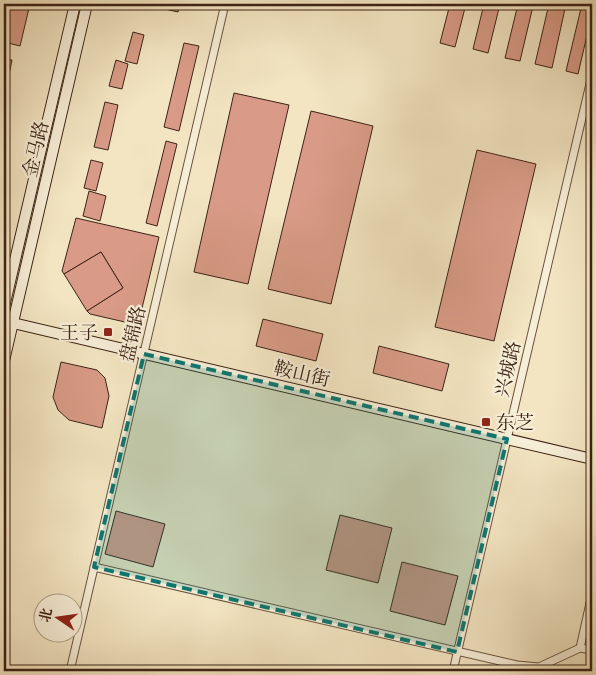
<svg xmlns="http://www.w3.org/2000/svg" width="596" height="675" font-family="'IM FELL Great Primer','Noto Serif SC',serif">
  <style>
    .building { fill: #d99b87; stroke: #3c2314 }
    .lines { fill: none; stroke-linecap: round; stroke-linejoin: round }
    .street-casing { stroke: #6a5440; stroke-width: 9 }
    .secondary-casing { stroke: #3c2314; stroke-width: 12 }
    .street { stroke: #f7eed7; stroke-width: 7 }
    .secondary { stroke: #f7eed7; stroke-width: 10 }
    .marked { fill: #0f766e; fill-opacity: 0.2; stroke: #0f766e; stroke-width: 4; stroke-dasharray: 10 6; stroke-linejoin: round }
    .poi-dot { fill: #8f2418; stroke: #f7eed7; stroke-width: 2 }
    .labels { text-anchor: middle; stroke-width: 4.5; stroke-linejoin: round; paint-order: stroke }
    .street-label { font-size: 19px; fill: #3c2314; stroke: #f7eed7 }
    .poi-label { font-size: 19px; fill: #3c2314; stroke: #f7eed7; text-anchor: end }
  </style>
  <rect width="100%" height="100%" fill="#f3e5c2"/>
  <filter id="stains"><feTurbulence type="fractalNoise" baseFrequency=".004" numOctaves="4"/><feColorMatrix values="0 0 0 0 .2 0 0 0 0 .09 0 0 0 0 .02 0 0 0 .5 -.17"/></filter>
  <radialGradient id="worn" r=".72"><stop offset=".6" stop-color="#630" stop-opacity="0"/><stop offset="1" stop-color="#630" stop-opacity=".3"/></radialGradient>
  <g class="building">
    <path d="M4,4H30L20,46L4,42Z"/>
    <path d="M143,4H180L178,12Z"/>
    <path d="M450,4H466L455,47L440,43Z"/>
    <path d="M484,4H500L488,53L473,49Z"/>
    <path d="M518,4L533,6L520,61L505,58Z"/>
    <path d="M549,4H566L552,68L535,64Z"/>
    <path d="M582,4H592V14L578,74L566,71Z"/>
    <path d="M133,32L144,35L137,64L125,61Z"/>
    <path d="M184,43L199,46L179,131L164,127Z"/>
    <path d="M4,59L12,60L7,84L4,83Z"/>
    <path d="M116,60L128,64L122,89L109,86Z"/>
    <path d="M234,93L289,105L248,284L194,272Z"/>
    <path d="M105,102L118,105L108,150L94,147Z"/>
    <path d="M311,111L373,126L331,304L268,289Z"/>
    <path d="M166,141L177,144L157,226L146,223Z"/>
    <path d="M477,150L536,164L494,341L435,327Z"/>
    <path d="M91,160L103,163L96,191L84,188Z"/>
    <path d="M89,191L106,196L100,221L83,216Z"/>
    <path d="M76,218L159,237L138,325L90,314L87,311L123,288L101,252L64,274L62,271Z"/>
    <path d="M101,252L123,288L87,311L64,274Z"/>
    <path d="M263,319L323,334L316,361L256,346Z"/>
    <path d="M379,346L449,364L442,391L373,373Z"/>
    <path d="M61,362L97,370L105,378L109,396L102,428L69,420L58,410L53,397Z"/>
    <path d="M116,511L165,524L153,567L105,554Z"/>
    <path d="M340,515L392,528L378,583L326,570Z"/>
    <path d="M402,562L458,576L445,625L390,611Z"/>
  </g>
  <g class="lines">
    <g class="street-casing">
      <g id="street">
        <path d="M94,567L517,665L539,667L580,648L592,650"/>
        <path d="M580,648L592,594"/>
        <path d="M70,671L225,4"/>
        <path d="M453,671L592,75"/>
      </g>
    </g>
    <g class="secondary-casing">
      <g id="secondary">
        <path d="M4,307L75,4"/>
        <path d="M4,319L13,323L592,459"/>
        <path d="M4,361L87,4"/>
      </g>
    </g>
    <use href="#street" class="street"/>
    <use href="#secondary" class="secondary"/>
  </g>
  <path class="marked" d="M144,354L507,439L457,652L94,567Z"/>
  <g class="poi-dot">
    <rect x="103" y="327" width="10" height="10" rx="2.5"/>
    <rect x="481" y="417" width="10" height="10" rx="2.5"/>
  </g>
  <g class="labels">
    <g class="street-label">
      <text transform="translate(35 149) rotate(-77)" y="7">金马路</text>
      <text transform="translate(132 334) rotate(-77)" y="7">盘锦路</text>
      <text transform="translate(507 369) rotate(-77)" y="7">兴城路</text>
      <text transform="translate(302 373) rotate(13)" y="7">鞍山街</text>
    </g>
    <g class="poi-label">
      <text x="98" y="339">王子</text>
      <text x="496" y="429" text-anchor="start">东芝</text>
    </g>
  </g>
  <rect width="596" height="675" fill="none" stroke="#f3e5c2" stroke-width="20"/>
  <rect x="5" y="5" width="586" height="665" fill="none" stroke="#3c2314" stroke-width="2.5"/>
  <rect x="10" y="10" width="576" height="655" fill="none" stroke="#3c2314"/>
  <g transform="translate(58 618) rotate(283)"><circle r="24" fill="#f7eed7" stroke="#ac9d89"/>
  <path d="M0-4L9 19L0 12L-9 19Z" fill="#8f2418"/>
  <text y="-8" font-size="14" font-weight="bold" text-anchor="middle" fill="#3c2314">北</text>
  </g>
  <rect width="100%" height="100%" filter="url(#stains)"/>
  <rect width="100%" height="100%" fill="url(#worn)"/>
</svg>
